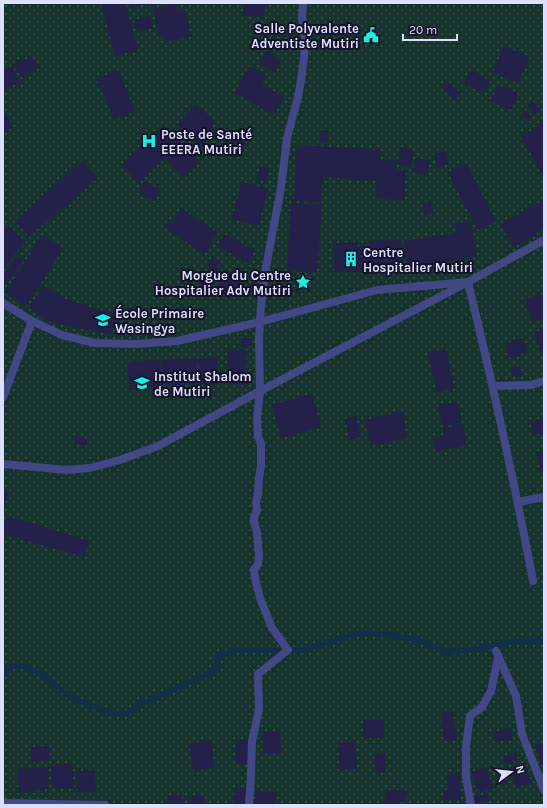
<svg xmlns="http://www.w3.org/2000/svg" width="547" height="808" font-family="Karla,sans-serif">
  <style>
    .grass { fill: url(#grass-dots) }
    .lines { fill: none; stroke-linecap: round; stroke-linejoin: round }
    .stream { stroke: #112e4a; stroke-width: 5.5 }
    .building { fill: #232049 }
    .minor { stroke: #424885; stroke-width: 8 }
    .tertiary { stroke: #424885; stroke-width: 8 }
    .labels { text-anchor: middle; stroke-width: 4; stroke-linejoin: round; paint-order: stroke }
    .poi-label { font-size: 13px; font-weight: bold; fill: #dedffd; stroke: #14132a; text-anchor: start }
  </style>
  <defs>
    <pattern id="grass-dots" width="8" height="8" patternUnits="userSpaceOnUse"><rect width="8" height="8" fill="#16332e"/><path d="M2 2h.1M6 6h.1" fill="none" stroke="#37504d" stroke-width="1.8" stroke-linecap="round"/></pattern>
  </defs>
  <rect width="100%" height="100%" fill="#14132a"/>
  <rect class="grass" x="3" y="3" width="541" height="802"/>
  <g class="lines">
    <path class="stream" d="M3,675L8,667L21,666L44,675L69,696L104,711L124,715L145,702L206,675L216,668L217,657L234,650L301,651L361,632L416,639L445,652L473,650L521,640L544,641"/>
  </g>
  <g class="building">
    <path d="M101,3H125L138,50L115,56Z"/>
    <path d="M129,3H160L161,4L147,6V4L130,8Z"/>
    <path d="M177,3L179,11L185,10L191,36L165,42L164,36L159,37L153,9Z"/>
    <path d="M243,3H265L264,17L243,15Z"/>
    <path d="M150,16L153,28L137,32L134,20Z"/>
    <path d="M504,46L529,57L518,83L493,72Z"/>
    <path d="M267,51L281,61L273,72L259,63Z"/>
    <path d="M31,56L39,66L22,78L13,64L22,58L24,61Z"/>
    <path d="M12,66L20,82L3,90V71Z"/>
    <path d="M250,66L266,75L261,84L284,97L274,115L235,93Z"/>
    <path d="M118,70L135,111L114,120L97,79Z"/>
    <path d="M471,70L490,81L483,93L464,83Z"/>
    <path d="M448,82L461,93L455,100L442,88Z"/>
    <path d="M498,85L518,93L511,110L491,101Z"/>
    <path d="M533,101L541,110L535,115L527,106Z"/>
    <path d="M195,104L215,122L212,126L217,131L202,147L177,124Z"/>
    <path d="M525,110L532,116L529,121L521,115Z"/>
    <path d="M3,111L13,126L3,132Z"/>
    <path d="M544,123V178L521,136Z"/>
    <path d="M164,125L199,162L183,178L165,158L139,183L122,165Z"/>
    <path d="M321,130L328,131L327,143L319,142Z"/>
    <path d="M235,135L246,142L236,158L226,151Z"/>
    <path d="M297,145L380,150L379,160L396,161V170H406L404,200L376,198L377,181L323,177L321,203L294,201Z"/>
    <path d="M402,147L414,151L410,167L397,164Z"/>
    <path d="M445,151L449,164L437,167L434,154Z"/>
    <path d="M416,158L430,161L426,175L412,172Z"/>
    <path d="M83,161L98,178L29,237L15,221Z"/>
    <path d="M466,163L496,221L478,230L448,173Z"/>
    <path d="M260,166L269,168L266,182L257,179Z"/>
    <path d="M145,181L160,190L154,201L139,192Z"/>
    <path d="M242,182L268,189L258,226L232,219Z"/>
    <path d="M544,199V229L514,247L501,225Z"/>
    <path d="M430,201L434,213L425,216L422,203Z"/>
    <path d="M291,203L322,205L317,272L287,270Z"/>
    <path d="M182,209L218,233L204,254L164,227L168,221L172,224Z"/>
    <path d="M471,221L477,257L407,268L403,241L457,233L455,223Z"/>
    <path d="M9,226L26,242L3,267V232Z"/>
    <path d="M224,234L255,251L248,263L218,246Z"/>
    <path d="M42,235L63,248L26,307L5,293Z"/>
    <path d="M402,240V271L334,272L333,243L358,242V247L369,246V241Z"/>
    <path d="M17,256L23,261L3,287V274Z"/>
    <path d="M212,258L220,260L217,271L208,268Z"/>
    <path d="M223,270L242,276L237,292L233,291L231,299L215,294Z"/>
    <path d="M202,275L215,279L211,291L199,287Z"/>
    <path d="M44,285L63,298L93,308L116,313L112,335L50,322L29,308Z"/>
    <path d="M541,294L544,301V318L532,322L525,300Z"/>
    <path d="M544,329V353L541,354L534,333Z"/>
    <path d="M241,338H251V346L241,347Z"/>
    <path d="M523,338L528,352L510,358L505,344Z"/>
    <path d="M228,349L246,350V385L227,384Z"/>
    <path d="M446,349L454,388L437,392L428,353Z"/>
    <path d="M218,357L219,383L199,384L198,358Z"/>
    <path d="M197,358L198,384L163,386L161,360Z"/>
    <path d="M160,360L161,389L129,390L128,362Z"/>
    <path d="M520,366L522,375L512,376L511,367Z"/>
    <path d="M312,394L321,427L281,438L272,405Z"/>
    <path d="M457,402L462,422L443,427L438,406Z"/>
    <path d="M402,412L407,438L371,446L365,420Z"/>
    <path d="M356,416L361,437L350,440L345,419Z"/>
    <path d="M544,420V433L533,435L531,422Z"/>
    <path d="M462,424L467,445L436,452L433,438L445,436L443,428Z"/>
    <path d="M76,435L87,439L86,446L74,443Z"/>
    <path d="M544,451V477L536,453Z"/>
    <path d="M3,490L9,491L3,510Z"/>
    <path d="M7,516L89,541L84,557L3,534V529Z"/>
    <path d="M453,712L456,740L444,741L441,713Z"/>
    <rect x="363" y="720" width="21" height="18"/>
    <path d="M511,728L513,738L495,742L493,732Z"/>
    <path d="M262,732H280L281,753H263Z"/>
    <path d="M210,740L215,767L194,771L189,744Z"/>
    <path d="M237,740L254,741L253,764L236,763Z"/>
    <path d="M354,741L357,769L340,770L338,743Z"/>
    <path d="M544,743V770L535,746Z"/>
    <path d="M49,746L50,760L31,762L30,747Z"/>
    <path d="M374,753H386V772H375Z"/>
    <path d="M515,753L518,760L505,764L503,757Z"/>
    <path d="M525,763L531,783L516,788L509,768Z"/>
    <path d="M72,764L74,787L53,788L51,766Z"/>
    <path d="M47,767L49,789L19,792L17,769Z"/>
    <path d="M486,767L493,788L479,793L471,772Z"/>
    <path d="M94,770L96,791L78,792L76,771Z"/>
    <path d="M459,773L461,799L444,800L443,790H448L447,774Z"/>
    <path d="M504,774L507,782L499,785L497,777Z"/>
    <path d="M235,787L247,789L245,805H233Z"/>
    <path d="M385,790H406V802H397V805H385Z"/>
    <path d="M256,791L276,793L274,805H254Z"/>
    <path d="M181,794L183,804L170,805L168,798Z"/>
    <path d="M488,794L489,801L474,804L472,797Z"/>
    <path d="M204,795L205,805H190L189,797Z"/>
  </g>
  <g class="lines">
    <g class="minor">
      <path d="M3,303L32,321L62,335L94,343L136,344L177,341L260,322L377,290L468,282C492,381 514,480 533,581"/>
      <path d="M493,386L531,385L544,381"/>
      <path d="M3,397L32,321"/>
      <path d="M518,502L544,497"/>
      <path d="M496,651L516,696L522,734L544,790"/>
      <path d="M3,803L105,805"/>
      <path d="M249,805L251,775L252,741L259,709L258,674L288,650L272,628L260,598L255,578L254,570L258,564L259,555L257,532L254,522V518L257,510L256,502L258,495L259,477L261,467V444L258,436L257,419L260,391"/>
      <path d="M471,805L466,777V746L470,716L482,707L491,691L498,657"/>
    </g>
    <g class="tertiary">
      <path d="M260,391L259,339L261,305L266,267L281,188L287,138L298,97L301,80L304,58L305,39L302,18L303,3"/>
      <path d="M3,464L67,470L90,468L120,460L158,446L260,391L468,282L544,240"/>
    </g>
  </g>
  <defs>
    <g id="civic-bare" transform="scale(1.2)"><path d="M-.6-6.5H3V-4.5H.6V-3L4-1V1h2V6H-6V1h2V-1L-.6-3ZM-1.2 2.5V6h2.4V2.5Z" fill="#18efe6" stroke="#14132a" stroke-width="2.5" paint-order="stroke"/></g>
    <g id="hospital-bare" transform="scale(1.2)"><path d="M-5-5h3v3.5h4V-5h3V5h-3V1.5h-4V5h-3Z" fill="#18efe6" stroke="#14132a" stroke-width="2.5" paint-order="stroke"/></g>
    <g id="building-bare" transform="scale(1.2)"><path d="M-4-6H4V6H1V3H-1V6H-4ZM-2.5-4.3h1.7v1.8h-1.7ZM.8-4.3h1.7v1.8H.8ZM-2.5-1h1.7V.8h-1.7ZM.8-1h1.7V.8H.8Z" fill="#18efe6" stroke="#14132a" stroke-width="2.5" paint-order="stroke"/></g>
    <g id="sight-bare" transform="scale(1.2)"><path d="M0-6L1.8-2.2L6-1.7L2.9 1.2L3.7 5.4L0 3.3L-3.7 5.4L-2.9 1.2L-6-1.7L-1.8-2.2Z" fill="#18efe6" stroke="#14132a" stroke-width="2.5" paint-order="stroke"/></g>
    <g id="school-bare" transform="scale(1.2)"><path d="M0-5L7-2L0 1L-7-2ZM-4 1L0 2.5L4 1V4Q0 6-4 4Z" fill="#18efe6" stroke="#14132a" stroke-width="2.5" paint-order="stroke"/></g>
  </defs>
  <g fill-rule="evenodd">
    <use href="#civic-bare" x="371" y="35"/>
    <use href="#hospital-bare" x="149" y="141"/>
    <use href="#building-bare" x="351" y="259"/>
    <use href="#sight-bare" x="303" y="282"/>
    <use href="#school-bare" x="103" y="320"/>
    <use href="#school-bare" x="142" y="383"/>
  </g>
  <g class="labels">
    <g class="poi-label">
      <text x="359" y="33" text-anchor="end">Salle Polyvalente<tspan x="359" dy="15">Adventiste Mutiri</tspan></text>
      <text x="161" y="139">Poste de Santé<tspan x="161" dy="15">EEERA Mutiri</tspan></text>
      <text x="363" y="257">Centre<tspan x="363" dy="15">Hospitalier Mutiri</tspan></text>
      <text x="291" y="280" text-anchor="end">Morgue du Centre<tspan x="291" dy="15">Hospitalier Adv Mutiri</tspan></text>
      <text x="115" y="318">École Primaire<tspan x="115" dy="15">Wasingya</tspan></text>
      <text x="154" y="381">Institut Shalom<tspan x="154" dy="15">de Mutiri</tspan></text>
    </g>
  </g>
  <rect width="547" height="808" fill="none" stroke="#dedffd" stroke-width="8"/>
  <g transform="translate(511 772) rotate(75)" stroke="#14132a" stroke-width="3" paint-order="stroke">
  <path d="M0-3L7 15L0 10L-7 15Z" fill="#dedffd"/>
  <text y="-6" font-size="11" font-weight="bold" text-anchor="middle" fill="#dedffd">N</text>
  </g>
  <path d="M403 34v6h54v-6" fill="none" stroke="#dedffd" stroke-width="2"/>
  <text x="409" y="34" font-size="12" fill="#dedffd" stroke="#14132a" stroke-width="3" paint-order="stroke">20 m</text>
</svg>
